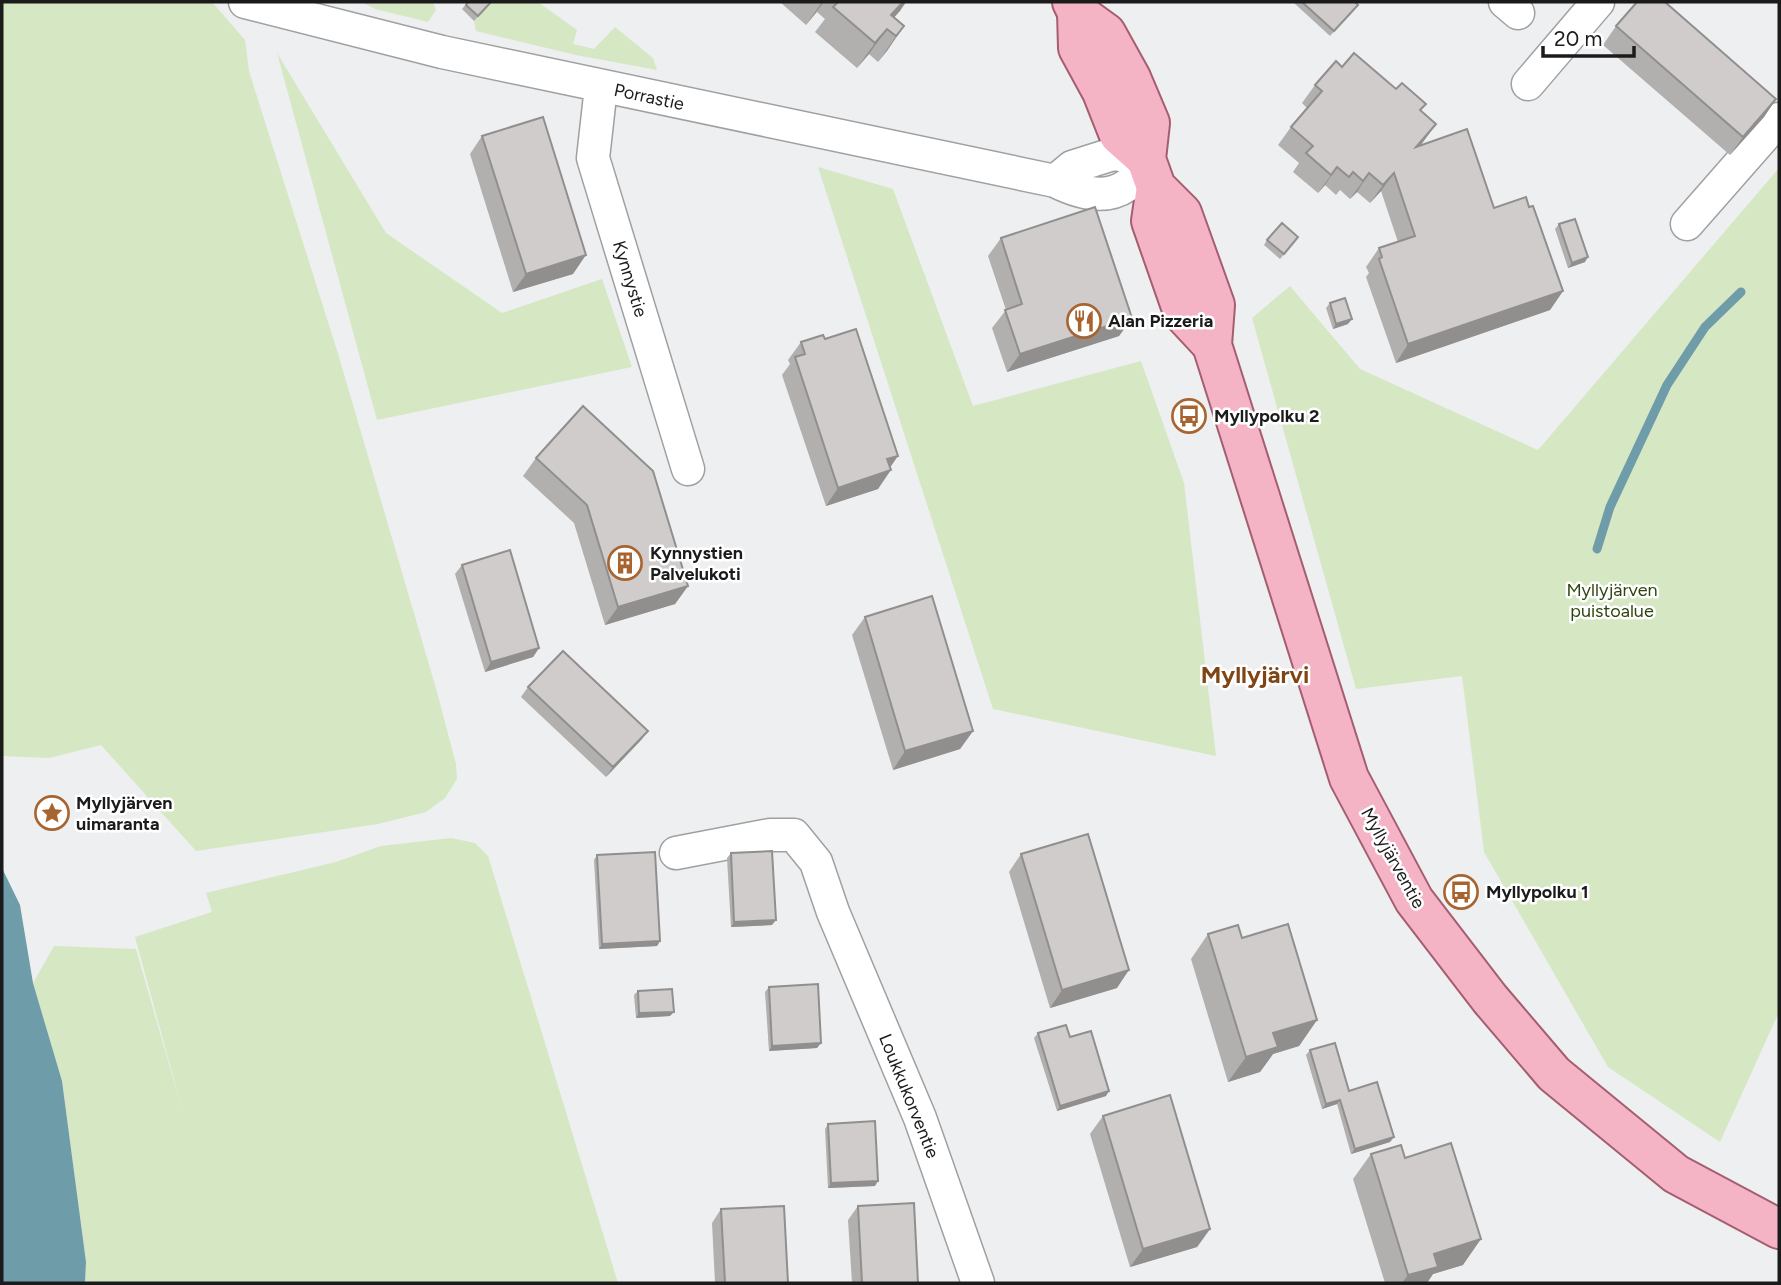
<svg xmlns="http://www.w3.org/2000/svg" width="1781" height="1285" font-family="Figtree,sans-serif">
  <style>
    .green { fill: #d6e7c4 }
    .water { fill: #6f9ca9 }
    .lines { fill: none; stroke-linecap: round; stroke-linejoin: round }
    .stream { stroke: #6f9ca9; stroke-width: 9 }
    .minor-casing { stroke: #9ea0a2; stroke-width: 35 }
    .major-casing { stroke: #a55e70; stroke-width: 42 }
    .minor { stroke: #fff; stroke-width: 32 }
    .major { stroke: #f5b4c5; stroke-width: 38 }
    .wall { fill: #b2afaf }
    .shaded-wall { fill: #918f8e }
    .building { fill: #cfcccb; stroke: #918f8e; stroke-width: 2 }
    .labels { text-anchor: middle; stroke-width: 5; stroke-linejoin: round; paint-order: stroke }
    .street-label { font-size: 18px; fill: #1b1b1c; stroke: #fff }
    .poi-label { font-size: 18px; font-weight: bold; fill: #1b1b1c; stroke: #fff; text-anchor: start }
    .park-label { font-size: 18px; fill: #2f440e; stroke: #fff }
    .district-label { font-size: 24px; font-weight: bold; fill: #7f4514; stroke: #fff }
  </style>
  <rect width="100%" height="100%" fill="#edeff1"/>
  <g class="green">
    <path d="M2,2H212L245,40L249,71L339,357L437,692L456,764L457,779L445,798L426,812L378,824L196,851L101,745L49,758L2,756Z"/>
    <path d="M362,2H433L436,10L428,22L375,9Z"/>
    <path d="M492,2H538L577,30L573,44L594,49L615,27L653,58L657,70L576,55L476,31L474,21Z"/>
    <path d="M277,53L386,233L502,313L602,279L632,367L377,420Z"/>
    <path d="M818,167L893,189L973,406L1141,361L1184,483L1216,756L993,709Z"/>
    <path d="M1779,168V1012L1720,1142L1608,1067L1484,852L1462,676L1356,689L1252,318L1290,286L1360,369L1538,450Z"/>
    <path d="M451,838L475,843L488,856L618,1283H85L86,1262L62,1081L33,983L54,946L136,949L183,1113L135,937L212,912L206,893L336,862L381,846Z"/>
  </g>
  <path class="water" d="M2,868L20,905L33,983L62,1081L86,1262L85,1283H2Z"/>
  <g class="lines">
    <path class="stream" d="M1597,549L1610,507L1667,385L1705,327L1741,292"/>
    <g class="minor-casing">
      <g id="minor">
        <path d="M245,2L442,52L1055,181C1075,191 1104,201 1126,186C1134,181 1141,167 1146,159L1113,154L1072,167L1055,181"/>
        <path d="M1505,2L1518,13"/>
        <path d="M1528,84L1598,2"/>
        <path d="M601,87L593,158L688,469"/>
        <path d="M1687,224L1779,119"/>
        <path d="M676,853L770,835H794L816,862L833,912L920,1118L978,1283"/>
      </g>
    </g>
    <g class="major-casing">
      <g id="major">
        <path d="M1072,2L1077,12L1106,33L1131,78L1150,123L1146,159L1156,187L1182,213L1215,305L1212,345L1349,778L1414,900L1490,999L1554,1074L1676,1174L1779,1229"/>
        <path d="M1077,12L1078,48L1102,92L1119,135L1146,159"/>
        <path d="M1156,187L1151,221L1179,301L1184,315L1212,345"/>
      </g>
    </g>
    <use href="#minor" class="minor"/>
    <use href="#major" class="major"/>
  </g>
  <g class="wall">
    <path d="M468,2H492L474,21L462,9Z"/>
    <path d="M780,2H906L894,17L904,26L878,62L869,54L857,68L815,32L825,19L817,12L806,25Z"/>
    <path d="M1293,2H1355L1358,5L1330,36Z"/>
    <path d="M1616,26L1776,99L1764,117L1730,155L1603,45Z"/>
    <path d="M1342,67L1421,111L1436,124L1420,146L1494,208L1563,291L1550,310L1396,363L1366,277L1369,273L1366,267L1379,248L1398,242L1381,191L1370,203L1357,192L1350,199L1340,190L1336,195L1325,185L1318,193L1293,172L1299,163L1278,145L1291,127L1307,108L1302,103L1315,85Z"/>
    <path d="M482,136L573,274L513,292L470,154Z"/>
    <path d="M1559,224L1585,262L1568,268L1555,229Z"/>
    <path d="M1001,238L1132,318L1119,336L1007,372L992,328L1006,310L988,256Z"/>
    <path d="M1267,240L1295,242L1280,259L1264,245Z"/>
    <path d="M1330,303L1348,324L1333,329L1326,308Z"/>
    <path d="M825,339L890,467L878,489L826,506L782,375L790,364L788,360L801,342Z"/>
    <path d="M536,458L688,586L675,604L605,625L574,523L523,476Z"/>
    <path d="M462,565L539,648L533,657L485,672L455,574Z"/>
    <path d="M865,617L973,731L960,749L893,770L852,635Z"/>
    <path d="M528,687L648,731L641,740L606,777L521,697Z"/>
    <path d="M731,853L772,925L731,927L727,858Z"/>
    <path d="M1021,854L1117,988L1050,1008L1009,872Z"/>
    <path d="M597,855L660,941L657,946L599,949L594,860Z"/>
    <path d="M1208,934L1242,938L1317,1020L1299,1046L1273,1054L1260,1072L1228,1082L1191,959Z"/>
    <path d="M769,987L817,1048L769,1051L765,992Z"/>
    <path d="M638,991L670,1016L636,1018L634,995Z"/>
    <path d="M1038,1033L1070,1037L1106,1096L1057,1111L1034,1038Z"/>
    <path d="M1310,1050L1349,1091L1390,1142L1351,1154L1337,1104L1322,1109L1306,1055Z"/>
    <path d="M1103,1116L1210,1229L1197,1247L1130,1267L1090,1134Z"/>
    <path d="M828,1124L875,1186L828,1188L825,1129Z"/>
    <path d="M1371,1154L1405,1158L1463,1265L1433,1274L1427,1283H1385L1353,1179Z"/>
    <path d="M858,1206L918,1283H852L848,1220Z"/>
    <path d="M721,1209L788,1283H715L712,1223Z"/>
  </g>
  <g class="shaded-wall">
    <path d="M822,2H824L806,25Z"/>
    <path d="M903,2H906L900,11L874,40L891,15Z"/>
    <path d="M904,26L887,51L878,62L896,36Z"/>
    <path d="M887,29L869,54L857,68L875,43Z"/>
    <path d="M1776,99L1764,117L1730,155L1743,137Z"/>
    <path d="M1436,124L1423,142L1403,165L1416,147Z"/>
    <path d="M1337,167L1325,185L1318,193L1331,175Z"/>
    <path d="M1369,173L1357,192L1350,199L1363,181Z"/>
    <path d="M1394,173L1381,191L1370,203L1383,185Z"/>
    <path d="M586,255L573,274L513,292L526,274Z"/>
    <path d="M1588,257L1585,262L1568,268L1572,263Z"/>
    <path d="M1563,291L1550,310L1396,363L1408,344Z"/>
    <path d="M1132,318L1119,336L1007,372L1020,354Z"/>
    <path d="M1352,319L1348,324L1333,329L1336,324Z"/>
    <path d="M898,456L887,472L891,470L878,489L826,506L838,488L887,459Z"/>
    <path d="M688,586L675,604L605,625L618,607Z"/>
    <path d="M539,648L533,657L485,672L491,662Z"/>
    <path d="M648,731L641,740L606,777L613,767Z"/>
    <path d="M973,731L960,749L893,770L905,751Z"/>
    <path d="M776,920L772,925L731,927L734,922Z"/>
    <path d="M660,941L657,946L599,949L602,944Z"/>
    <path d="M1129,970L1117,988L1050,1008L1062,990Z"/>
    <path d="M674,1012L670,1016L636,1018L639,1013Z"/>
    <path d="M1317,1020L1299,1046L1273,1054L1260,1072L1228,1082L1246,1057L1273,1033Z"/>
    <path d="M821,1043L817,1048L769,1051L772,1046Z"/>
    <path d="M1109,1091L1106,1096L1057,1111L1060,1106Z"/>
    <path d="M1340,1100L1337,1104L1322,1109L1326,1104Z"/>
    <path d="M1394,1137L1390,1142L1351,1154L1355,1149Z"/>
    <path d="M878,1181L875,1186L828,1188L831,1183Z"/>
    <path d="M1210,1229L1197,1247L1130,1267L1143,1249Z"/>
    <path d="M1481,1239L1463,1265L1433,1274L1427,1283H1402L1408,1275L1434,1254Z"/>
  </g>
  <g class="building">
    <path d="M468,2H491L478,16L466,5Z"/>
    <path d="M838,2H903L891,15L904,26L896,36L887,29L875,43L833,7Z"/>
    <path d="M1302,2H1355L1358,5L1334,31Z"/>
    <path d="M1637,2H1665L1776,99L1743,137L1616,26Z"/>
    <path d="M1354,53L1396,89L1402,83L1426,104L1420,110L1436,124L1416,147L1467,129L1494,208L1526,197L1529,207L1533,206L1563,291L1408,344L1379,259L1382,257L1379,248L1415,236L1394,173L1383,185L1369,173L1363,181L1353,172L1349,177L1337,167L1331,175L1306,153L1313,146L1291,127L1322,91L1315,85L1336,61L1342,67Z"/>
    <path d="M543,117L586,255L526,274L482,136Z"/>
    <path d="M1095,207L1132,318L1020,354L1005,310L1022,304L1001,238Z"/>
    <path d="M1575,219L1588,257L1572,263L1559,224Z"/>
    <path d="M1282,223L1298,237L1284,254L1267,240Z"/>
    <path d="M1345,298L1352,319L1336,324L1330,303Z"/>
    <path d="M856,329L898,456L887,459L891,470L838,488L795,357L805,354L801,342L823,335L825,339Z"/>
    <path d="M583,406L653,471L688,586L618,607L587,505L536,458Z"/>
    <path d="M510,550L539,648L491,662L462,565Z"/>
    <path d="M932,596L973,731L905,751L865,617Z"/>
    <path d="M563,651L648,731L613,767L528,687Z"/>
    <path d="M1088,834L1129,970L1062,990L1021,854Z"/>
    <path d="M772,851L776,920L734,922L731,853Z"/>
    <path d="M655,852L660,941L602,944L597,855Z"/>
    <path d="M1288,924L1317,1020L1273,1033L1278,1047L1246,1057L1208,934L1238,925L1242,938Z"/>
    <path d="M818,984L821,1043L772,1046L769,987Z"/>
    <path d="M672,989L674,1012L639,1013L638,991Z"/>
    <path d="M1066,1025L1070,1037L1091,1031L1109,1091L1060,1106L1038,1033Z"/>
    <path d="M1335,1043L1349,1091L1377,1082L1394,1137L1355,1149L1340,1100L1326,1104L1310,1050Z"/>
    <path d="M1170,1095L1210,1229L1143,1249L1103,1116Z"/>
    <path d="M875,1121L878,1181L831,1183L828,1124Z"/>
    <path d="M1451,1143L1481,1239L1434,1254L1438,1267L1408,1275L1371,1154L1401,1145L1405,1158Z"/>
    <path d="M914,1203L918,1283H862L858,1206Z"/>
    <path d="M784,1206L788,1283H725L721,1209Z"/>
  </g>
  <defs>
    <g id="restaurant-ring" transform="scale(1.75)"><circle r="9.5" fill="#fff" stroke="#a76431" stroke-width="1.5"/><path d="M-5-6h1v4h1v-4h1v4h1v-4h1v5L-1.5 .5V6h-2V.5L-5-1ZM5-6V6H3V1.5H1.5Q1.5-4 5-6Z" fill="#a76431"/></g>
    <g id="bus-ring" transform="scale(1.75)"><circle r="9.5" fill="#fff" stroke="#a76431" stroke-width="1.5"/><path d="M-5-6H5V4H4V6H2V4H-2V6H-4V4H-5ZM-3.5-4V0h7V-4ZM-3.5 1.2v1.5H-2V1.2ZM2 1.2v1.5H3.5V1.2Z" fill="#a76431"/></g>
    <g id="building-ring" transform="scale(1.75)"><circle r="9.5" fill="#fff" stroke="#a76431" stroke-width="1.5"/><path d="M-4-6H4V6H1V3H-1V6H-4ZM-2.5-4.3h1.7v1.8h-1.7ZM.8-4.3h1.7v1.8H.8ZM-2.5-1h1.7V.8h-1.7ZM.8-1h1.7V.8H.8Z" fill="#a76431"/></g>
    <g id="sight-ring" transform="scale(1.75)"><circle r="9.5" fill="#fff" stroke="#a76431" stroke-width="1.5"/><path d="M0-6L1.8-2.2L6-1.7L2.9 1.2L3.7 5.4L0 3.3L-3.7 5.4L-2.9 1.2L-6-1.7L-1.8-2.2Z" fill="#a76431"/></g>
  </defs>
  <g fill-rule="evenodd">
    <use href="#restaurant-ring" x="1084" y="321"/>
    <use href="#bus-ring" x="1189" y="416"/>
    <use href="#building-ring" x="625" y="563"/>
    <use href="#sight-ring" x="52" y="813"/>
    <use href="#bus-ring" x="1461" y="892"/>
  </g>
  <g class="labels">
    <g class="street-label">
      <text transform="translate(649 97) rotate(12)" y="6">Porrastie</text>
      <text transform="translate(630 279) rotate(73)" y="6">Kynnystie</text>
      <text transform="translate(1393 858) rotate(61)" y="6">Myllyjärventie</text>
      <text transform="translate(909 1096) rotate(68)" y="6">Loukkukorventie</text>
    </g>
    <g class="poi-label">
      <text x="1108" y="327">Alan Pizzeria</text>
      <text x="1214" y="422">Myllypolku 2</text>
      <text x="650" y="559">Kynnystien<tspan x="650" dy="21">Palvelukoti</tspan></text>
      <text x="76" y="809">Myllyjärven<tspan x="76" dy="21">uimaranta</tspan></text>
      <text x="1486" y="898">Myllypolku 1</text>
    </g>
    <g class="park-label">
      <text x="1612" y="596">Myllyjärven<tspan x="1612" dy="21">puistoalue</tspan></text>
    </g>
    <g class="district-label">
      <text x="1255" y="683">Myllyjärvi</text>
    </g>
  </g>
  <rect width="1781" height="1285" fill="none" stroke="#1b1b1c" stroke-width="7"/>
  <path d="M1543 46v10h91v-10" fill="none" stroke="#1b1b1c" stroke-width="3.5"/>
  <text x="1554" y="46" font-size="21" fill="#1b1b1c" stroke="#ffffff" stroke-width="5" paint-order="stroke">20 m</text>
</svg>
